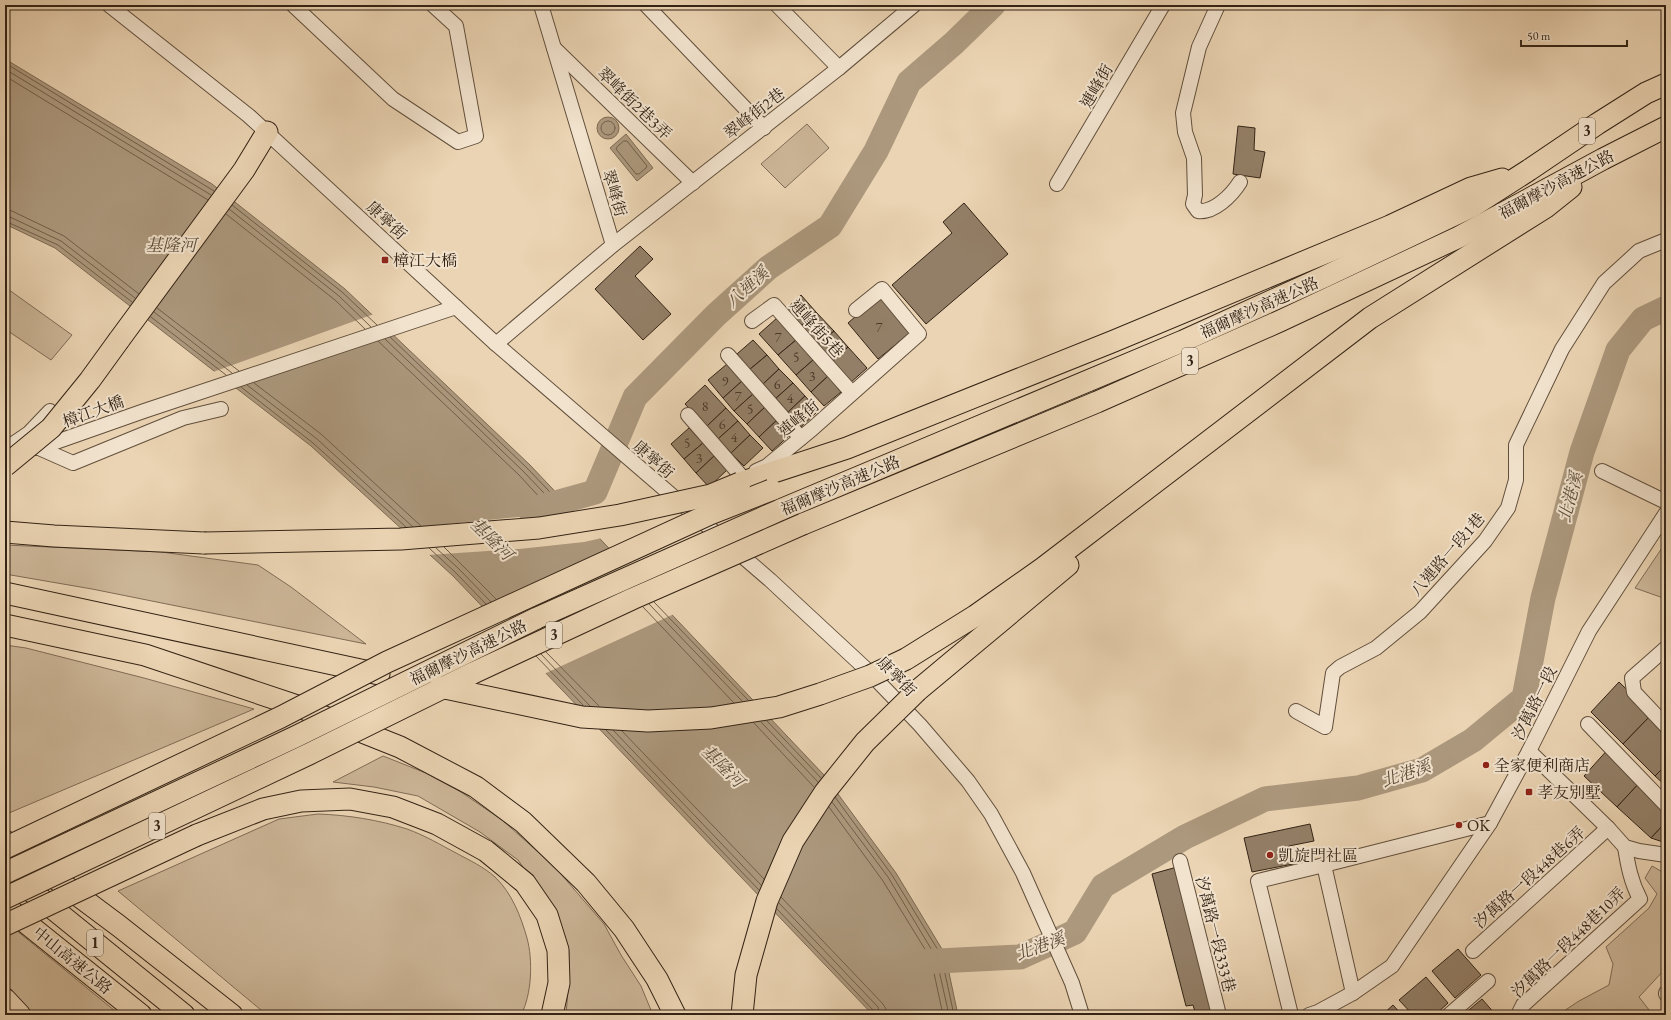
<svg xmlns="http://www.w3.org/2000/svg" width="1671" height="1020" font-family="'EB Garamond','Noto Serif TC',serif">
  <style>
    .green { fill: #ccb698; stroke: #806c56 }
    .water { fill: #ac987d; stroke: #7c6953 }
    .pier { fill: #ebd4b3 }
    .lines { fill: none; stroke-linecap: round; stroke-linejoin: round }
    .shore { stroke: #705e49; stroke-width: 1 }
    .river { stroke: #ac987d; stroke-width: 25 }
    .building { fill: #937f67; stroke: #332315 }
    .minor-casing { stroke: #614f3c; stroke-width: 16 }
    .highway-casing { stroke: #332315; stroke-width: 23 }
    .minor { stroke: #f2e3ce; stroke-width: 14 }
    .highway { stroke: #ebd4b3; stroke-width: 21 }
    .highway-bridge-casing { stroke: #332315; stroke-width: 23; stroke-linecap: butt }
    .highway-bridge { stroke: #ebd4b3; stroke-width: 21 }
    .poi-dot { fill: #8f2418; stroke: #f2e3ce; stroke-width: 1.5 }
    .labels { text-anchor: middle; stroke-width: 4; stroke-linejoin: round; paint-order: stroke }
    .number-label { font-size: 14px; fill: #4b3a2a }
    .shield { fill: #f2e3ce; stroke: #6c5d4c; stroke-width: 1 }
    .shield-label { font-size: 15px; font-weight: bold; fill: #332315 }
    .street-label { font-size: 16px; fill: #332315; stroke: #f2e3ce }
    .poi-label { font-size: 16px; fill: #332315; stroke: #f2e3ce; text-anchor: start }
    .water-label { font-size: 17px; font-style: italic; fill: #5d4c39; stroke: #f2e3ce }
  </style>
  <rect width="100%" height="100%" fill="#ebd4b3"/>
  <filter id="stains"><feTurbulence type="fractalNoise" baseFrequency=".005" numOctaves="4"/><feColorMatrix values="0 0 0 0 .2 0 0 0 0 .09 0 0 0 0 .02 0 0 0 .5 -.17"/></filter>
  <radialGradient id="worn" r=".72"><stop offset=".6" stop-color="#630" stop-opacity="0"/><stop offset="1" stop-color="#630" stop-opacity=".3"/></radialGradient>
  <g class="green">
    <path d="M807,124L829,148L785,188L761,164Z"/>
    <path d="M5,287L72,335L51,360L5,329Z"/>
    <path d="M1666,542V599L1635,588Z"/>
    <path d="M5,545L161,552L258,565L291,587L366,644L92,589L5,574Z"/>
    <path d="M5,645L26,648L144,678L254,709L9,813L5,810Z"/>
    <path d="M383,756L426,773L461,792L502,820L555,867L604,924L621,955L641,986L653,1015H566L568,990L569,951L549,904L518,860L480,832L418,796L374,787L333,782Z"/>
    <path d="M318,814C348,815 379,820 407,829C424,835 441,845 456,853C469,860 484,867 495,877C512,893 521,917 527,938C533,960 532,994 521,1015H267L118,891L279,819Z"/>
    <path d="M1652,866L1666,874V968L1639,997L1653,1015H1558L1579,1001L1609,985L1613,964L1606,947L1649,908L1657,894L1645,878Z"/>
    <path d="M5,921L120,1015H34L5,984Z"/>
  </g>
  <g class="water">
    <path d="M5,59L212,184L345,289L530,465L824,775L896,873L945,954L958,1015H873L453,576L311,446L55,248L5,224Z"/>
    <circle cx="608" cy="128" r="11"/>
    <path d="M626,134L653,168L637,181L610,148Z"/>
  </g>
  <g class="pier">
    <path d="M374,314L394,333L233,388L213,372Z"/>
    <path d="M576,511L602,538L584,542L519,549L428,555L399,529Z"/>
    <path d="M623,560L674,614L544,674L491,618Z"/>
  </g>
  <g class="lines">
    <g class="shore">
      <path d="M5,63L214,191"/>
      <path d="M5,69L211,195"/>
      <path d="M5,76L208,200"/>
      <circle cx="608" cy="128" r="7"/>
      <path d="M624,141H627L647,166L646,168L639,174H636L616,149L617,147Z"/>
      <path d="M232,205L342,292L377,325"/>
      <path d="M229,209L339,296L371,327"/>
      <path d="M5,210L12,211L64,236L139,294"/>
      <path d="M226,214L335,300L365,329"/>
      <path d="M5,216L10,217L61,241L135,298"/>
      <path d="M5,221L58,245L132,302"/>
      <path d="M157,308L239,371"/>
      <path d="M154,312L232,373"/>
      <path d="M151,317L226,375"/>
      <path d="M390,337L527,468L569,512"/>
      <path d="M385,339L523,471L563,513"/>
      <path d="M378,341L519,475L555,514"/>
      <path d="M254,383L321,434L421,526"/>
      <path d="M247,385L317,439L413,527"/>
      <path d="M241,387L313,443L406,527"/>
      <path d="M444,547L496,599"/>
      <path d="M429,548L456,573L486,604"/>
      <path d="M436,548L459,569L491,602"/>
      <path d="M654,602L748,700"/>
      <path d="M649,604L742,701"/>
      <path d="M643,607L734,703"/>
      <path d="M546,652L599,706"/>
      <path d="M541,654L590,706"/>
      <path d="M536,656L583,705"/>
      <path d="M767,721L821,778"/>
      <path d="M761,722L818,782"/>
      <path d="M754,723L814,787"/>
      <path d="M606,730L759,890"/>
      <path d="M613,730L761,885"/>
      <path d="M622,731L764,879"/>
      <path d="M835,797L892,875L941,955L954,1015"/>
      <path d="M832,802L888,877L936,957L949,1015"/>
      <path d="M829,807L883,881L931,959L943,1015"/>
      <path d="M781,897L883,1004L886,1009V1015"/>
      <path d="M779,903L878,1007L880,1015"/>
      <path d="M777,909L874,1011L875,1015"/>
    </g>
    <g class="river">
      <path d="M530,510L595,492L635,397L716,315L768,268L830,226L876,151L909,82L954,43L993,5"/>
      <path d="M918,962L1020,957L1075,932L1103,886L1185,837L1265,799L1358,788L1422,770L1473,740L1524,698L1543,598L1582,452L1618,350L1643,319L1666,308"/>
    </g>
  </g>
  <g class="building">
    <path d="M1238,126L1255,128L1254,150L1265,152L1260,178L1233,174Z"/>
    <path d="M964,203L1008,254L926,324L892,285L952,233L943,222Z"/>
    <path d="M640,246L653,259L635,276L671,314L643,340L595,289Z"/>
    <path d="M801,295L816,312L801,326L786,309Z"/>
    <path d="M880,295L911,332L878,359L848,323Z"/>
    <path d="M816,312L834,331L818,345L801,326Z"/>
    <path d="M777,318L796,340L778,355L759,334Z"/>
    <path d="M834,331L848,347L832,362L818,345Z"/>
    <path d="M753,340L767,355L749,370L737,354Z"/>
    <path d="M796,340L813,360L796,375L778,355Z"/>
    <path d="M848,347L867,368L850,383L832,362Z"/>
    <path d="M767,355L779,369L762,385L749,370Z"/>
    <path d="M813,360L828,376L811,392L796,375Z"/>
    <path d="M727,364L742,381L723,398L708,380Z"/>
    <path d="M779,369L793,383L774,400L762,385Z"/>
    <path d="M828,376L841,392L824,406L811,392Z"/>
    <path d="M742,381L753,394L734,411L723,398Z"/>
    <path d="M793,383L805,396L787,413L774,400Z"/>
    <path d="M705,385L726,408L706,427L685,404Z"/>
    <path d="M753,394L765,407L747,424L734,411Z"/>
    <path d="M805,396L818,411L800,428L787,413Z"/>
    <path d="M765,407L777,420L759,437L747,424Z"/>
    <path d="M726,408L738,421L718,439L706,427Z"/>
    <path d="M777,420L791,434L772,451L759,437Z"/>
    <path d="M738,421L750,435L731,453L718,439Z"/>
    <path d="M689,428L703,443L684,459L671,444Z"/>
    <path d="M750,435L763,448L744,466L731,453Z"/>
    <path d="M703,443L714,456L696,473L684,459Z"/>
    <path d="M714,456L727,470L709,487L696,473Z"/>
    <path d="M1619,682L1652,714L1623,744L1591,712Z"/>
    <path d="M1652,714L1666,728V765L1655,776L1623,744Z"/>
    <path d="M1610,747L1643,779L1617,807L1584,776Z"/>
    <path d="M1666,765V786L1655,776Z"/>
    <path d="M1643,779L1666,799V822L1651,838L1617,807Z"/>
    <path d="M1666,822V843L1651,838Z"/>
    <path d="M1310,824L1314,841L1289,846L1293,864L1252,872L1244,838Z"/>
    <path d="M1177,867L1215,1015H1196L1193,1005L1186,1006L1152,874Z"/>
    <path d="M1458,949L1481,975L1455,998L1432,971Z"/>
    <path d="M1426,977L1448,1003L1435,1015H1413L1399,1000Z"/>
    <path d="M1482,999L1496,1015H1463Z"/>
    <path d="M1393,1005L1402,1015H1382Z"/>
  </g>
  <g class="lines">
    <g class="minor-casing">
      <g id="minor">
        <path d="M109,5L249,116L496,344L770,580L866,669L920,725L968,781L991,814L1023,873L1072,983L1082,1015"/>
        <path d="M293,5L393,99L458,142L476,136L456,26L433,5"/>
        <path d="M646,5L764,128"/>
        <path d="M777,5L839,68"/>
        <path d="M1218,5L1199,47L1183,113L1185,132L1194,158L1195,195L1193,204L1198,211C1214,213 1232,195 1240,182"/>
        <path d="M554,48L693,183"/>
        <path d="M1057,184L1163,5"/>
        <path d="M613,245L839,68L914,5"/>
        <path d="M752,321L774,305L852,393"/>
        <path d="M496,344L613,245L541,5"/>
        <path d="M728,355L801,438"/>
        <path d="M688,415L743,478"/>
        <path d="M5,443L10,446L39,448L144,411L456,307"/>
        <path d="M10,446L29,433L50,411"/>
        <path d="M39,448L73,463L183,418L221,409"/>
        <path d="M756,471L767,466L812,429L919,334L882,289L856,310"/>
        <path d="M1602,471L1666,502"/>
        <path d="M1666,648L1632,678L1634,692L1666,726"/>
        <path d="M1296,711L1325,727L1333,673L1340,667L1376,648L1420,612L1485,541L1508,508L1516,480V445L1562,349L1604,283L1639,251L1666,240"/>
        <path d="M1588,724L1666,805"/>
        <path d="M1529,751L1608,828L1625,847L1639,851L1666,855"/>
        <path d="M1180,861L1219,1015"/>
        <path d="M1473,951L1608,828"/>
        <path d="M1353,993L1324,865L1490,823"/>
        <path d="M1666,994V993"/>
        <path d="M1291,1015L1258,881L1324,865"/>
        <path d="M1309,1015L1318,1012L1353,993L1392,966L1490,823L1529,751L1589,631L1666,513"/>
        <path d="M1449,1015L1488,981"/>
        <path d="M1518,1015L1523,1005L1640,899C1631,882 1628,866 1625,847"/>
      </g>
    </g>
    <g class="highway-casing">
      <g id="highway">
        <path d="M119,340L244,170L267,132"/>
        <path d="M740,483L847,448L1114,341L1390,226L1471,188L1502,179"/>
        <path d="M780,510L1183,341L1324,277L1473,206L1529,170L1597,124L1646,93L1666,84"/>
        <path d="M803,524L1097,402L1280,321L1459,237L1603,159L1666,127"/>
        <path d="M5,532L54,536L204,543"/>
        <path d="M5,593L379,674"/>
        <path d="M5,625L145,655L297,706L400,747L476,787L523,822L586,883L624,929L657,979L675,1015"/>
        <path d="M906,659L975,616L1043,568L1370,318L1546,207L1571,187"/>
        <path d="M917,691L1068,565"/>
        <path d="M197,835L263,809L301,801L350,799L393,807L437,824L486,851L525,883L547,915L558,950L559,983L552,1015"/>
        <path d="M5,841L119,926L232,1015"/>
        <path d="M14,877L184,1015"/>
        <path d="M5,906L141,1015"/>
        <path d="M5,999L20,1015"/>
      </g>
    </g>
    <use href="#minor" class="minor"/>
    <use href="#highway" class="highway"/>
    <g class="highway-bridge-casing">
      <g id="highway-bridge">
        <path d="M5,466L51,428L90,380L119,340"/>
        <path d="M204,543L401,539L539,528L620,515L711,495L740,483"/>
        <path d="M440,687L582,717L648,721L711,718L779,707L820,694L870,676L906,659"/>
        <path d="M5,848L281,717L387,662L710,514L771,490"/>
        <path d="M5,873L295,737L537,618L780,510"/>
        <path d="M5,898L309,754L473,673L632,599L803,524"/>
        <path d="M5,925L197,835"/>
        <path d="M742,1015L746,975L767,901L793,841L825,792L865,742L917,691"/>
      </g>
    </g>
    <use href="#highway-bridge" class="highway-bridge"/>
  </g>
  <g class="poi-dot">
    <rect x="381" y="256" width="8" height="8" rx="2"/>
    <circle cx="1486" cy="765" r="4"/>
    <rect x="1525" y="788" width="8" height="8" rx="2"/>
    <circle cx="1459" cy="825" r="4"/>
    <circle cx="1270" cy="855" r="4"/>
  </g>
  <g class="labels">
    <g class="number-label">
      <text x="879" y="332">7</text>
      <text x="778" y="342">7</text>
      <text x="796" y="362">5</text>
      <text x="812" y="381">3</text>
      <text x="725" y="386">9</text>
      <text x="777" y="389">6</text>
      <text x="738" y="401">7</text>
      <text x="790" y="403">4</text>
      <text x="705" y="411">8</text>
      <text x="750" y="414">5</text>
      <text x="722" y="429">6</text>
      <text x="734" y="442">4</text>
      <text x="687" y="448">5</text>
      <text x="699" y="463">3</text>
    </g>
    <g class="shield">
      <rect x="1579" y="118" width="16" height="26" rx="3"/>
      <rect x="1182" y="348" width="16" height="26" rx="3"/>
      <rect x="546" y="622" width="16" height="26" rx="3"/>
      <rect x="149" y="813" width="16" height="26" rx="3"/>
      <rect x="87" y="930" width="16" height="26" rx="3"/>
    </g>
    <g class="shield-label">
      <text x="1587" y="136">3</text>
      <text x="1190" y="366">3</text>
      <text x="554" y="640">3</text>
      <text x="157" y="831">3</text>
      <text x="95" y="948">1</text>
    </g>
    <g class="street-label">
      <text transform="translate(1096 86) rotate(-60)" y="6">連峰街</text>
      <text transform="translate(635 103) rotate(44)" y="6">翠峰街2巷3弄</text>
      <text transform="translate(754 113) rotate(-38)" y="6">翠峰街2巷</text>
      <text transform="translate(1556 184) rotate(-28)" y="6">福爾摩沙高速公路</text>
      <text transform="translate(615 193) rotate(73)" y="6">翠峰街</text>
      <text transform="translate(387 220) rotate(43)" y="6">康寧街</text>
      <text transform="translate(1259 307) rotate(-24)" y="6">福爾摩沙高速公路</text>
      <text transform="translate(817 328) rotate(48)" y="6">連峰街5巷</text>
      <text transform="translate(93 411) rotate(-20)" y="6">樟江大橋</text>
      <text transform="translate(798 418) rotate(-40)" y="6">連峰街</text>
      <text transform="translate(654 459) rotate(41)" y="6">康寧街</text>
      <text transform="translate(840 485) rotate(-23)" y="6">福爾摩沙高速公路</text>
      <text transform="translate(1447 554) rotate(-49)" y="6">八連路一段1巷</text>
      <text transform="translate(468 652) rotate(-26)" y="6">福爾摩沙高速公路</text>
      <text transform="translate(897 676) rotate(46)" y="6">康寧街</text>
      <text transform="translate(1534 703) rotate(-64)" y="6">汐萬路一段</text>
      <text transform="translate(1529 877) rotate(-42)" y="6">汐萬路一段448巷6弄</text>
      <text transform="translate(1216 934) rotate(76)" y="6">汐萬路一段333巷</text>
      <text transform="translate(1568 942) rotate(-44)" y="6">汐萬路一段448巷10弄</text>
      <text transform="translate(73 960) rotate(39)" y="6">中山高速公路</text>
    </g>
    <g class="poi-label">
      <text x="393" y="266">樟江大橋</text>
      <text x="1494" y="771">全家便利商店</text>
      <text x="1537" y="798">孝友別墅</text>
      <text x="1467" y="831">OK</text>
      <text x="1278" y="861">凱旋門社區</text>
    </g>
    <g class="water-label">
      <text x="171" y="251">基隆河</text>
      <text transform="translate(747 287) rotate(-42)" y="6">八連溪</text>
      <text transform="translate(1570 497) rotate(-75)" y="6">北港溪</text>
      <text transform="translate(492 539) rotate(45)" y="6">基隆河</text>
      <text transform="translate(723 766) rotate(45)" y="6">基隆河</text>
      <text transform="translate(1406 773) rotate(-19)" y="6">北港溪</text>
      <text transform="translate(1040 946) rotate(-20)" y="6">北港溪</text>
    </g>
  </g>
  <rect width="1671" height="1020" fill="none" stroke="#ebd4b3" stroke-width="20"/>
  <rect x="6" y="6" width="1659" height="1008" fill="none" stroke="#332315" stroke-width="2"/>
  <rect x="10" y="10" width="1651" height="1000" fill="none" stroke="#332315"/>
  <path d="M1521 40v6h106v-6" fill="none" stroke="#332315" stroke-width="2"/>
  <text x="1527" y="40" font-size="12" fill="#332315" stroke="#f2e3ce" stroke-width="3" paint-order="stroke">50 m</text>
  <rect width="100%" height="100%" filter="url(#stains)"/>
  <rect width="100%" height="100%" fill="url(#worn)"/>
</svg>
